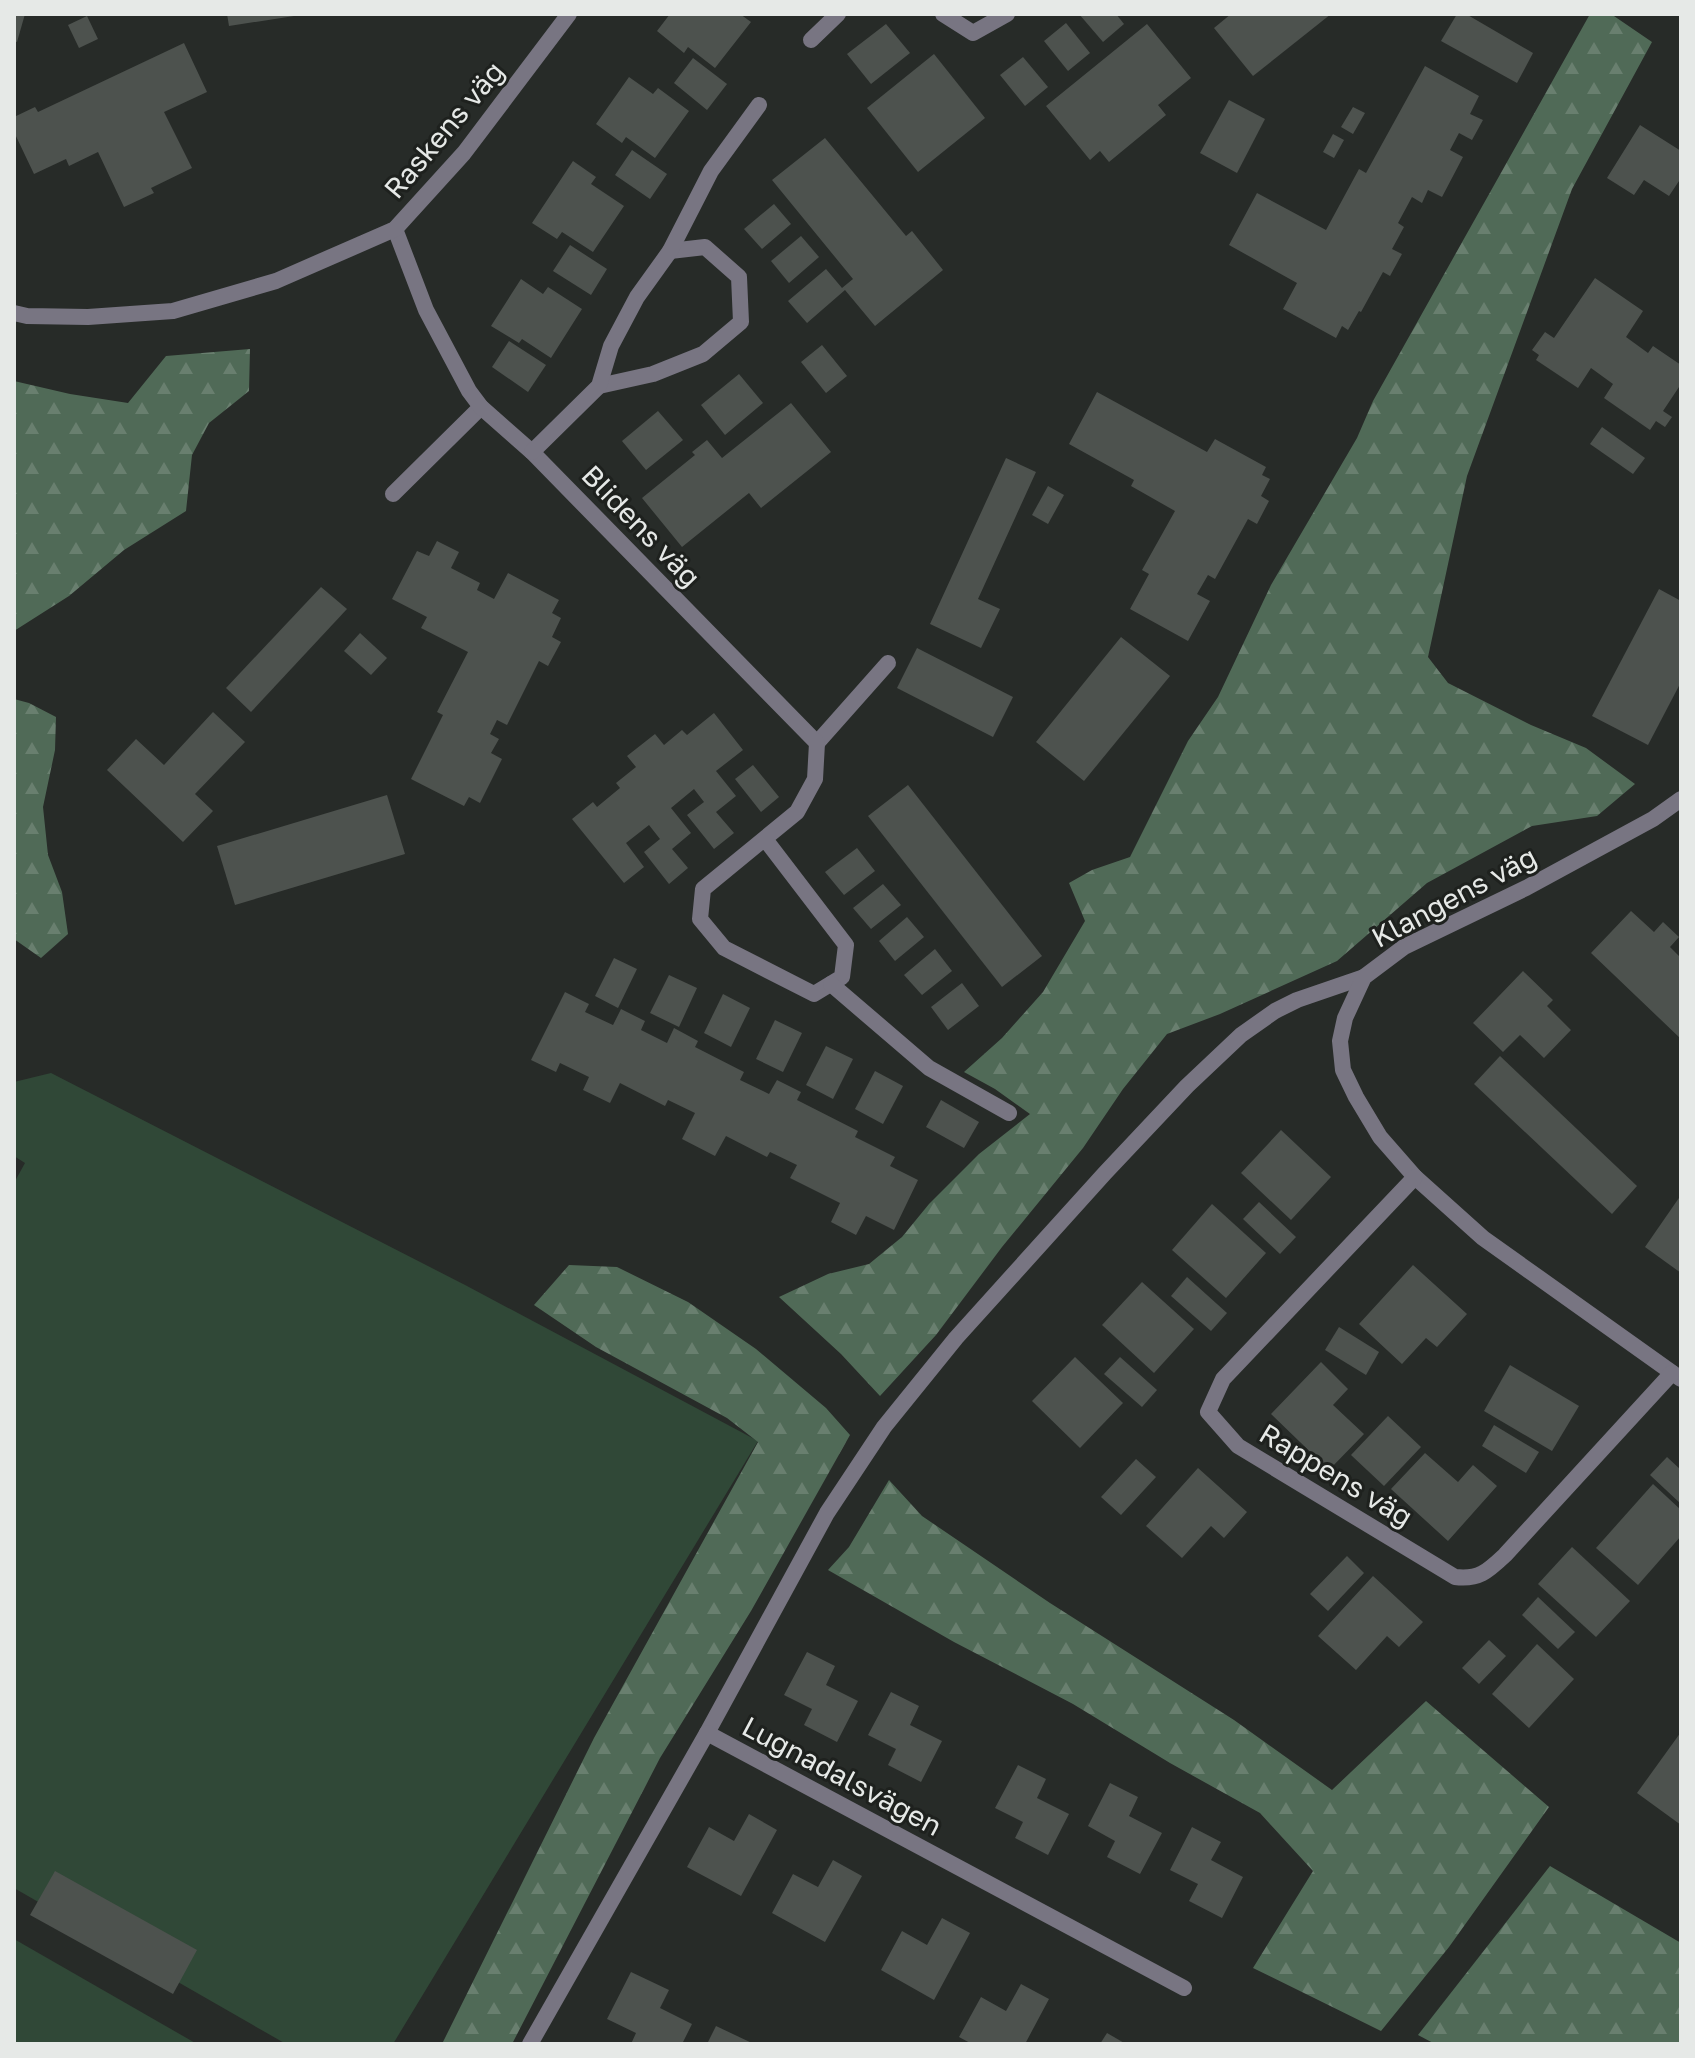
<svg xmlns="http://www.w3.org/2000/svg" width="1695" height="2058" font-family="'Golos Text',sans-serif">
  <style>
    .grass { fill: #304837 }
    .forest { fill: url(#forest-firs) }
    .building { fill: #4d524e }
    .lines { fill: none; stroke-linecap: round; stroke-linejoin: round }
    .service { stroke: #787582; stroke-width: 16 }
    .minor { stroke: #787582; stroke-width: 16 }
    .labels { text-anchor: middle; stroke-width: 6; stroke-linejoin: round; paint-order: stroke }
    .street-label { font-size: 28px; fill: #e6e9e7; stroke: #1e211e }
  </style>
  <defs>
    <pattern id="forest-firs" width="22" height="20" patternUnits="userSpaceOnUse" patternTransform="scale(2)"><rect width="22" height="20" fill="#506a57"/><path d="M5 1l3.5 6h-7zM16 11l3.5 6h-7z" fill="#697f6f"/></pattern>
  </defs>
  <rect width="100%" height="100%" fill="#272b28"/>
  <g class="grass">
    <path d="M51,1073L467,1286L758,1441L393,2044H286L14,1888V1183L25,1163L14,1156V1082Z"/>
    <path d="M14,1939L197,2044H14Z"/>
  </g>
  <g class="forest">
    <path d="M1590,14H1611L1652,42L1572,189L1467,476L1428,657L1448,683L1531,725L1586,748L1635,784L1597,816L1532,826L1427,883L1337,961L1220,1014L1167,1034L1123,1089L1083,1148L1002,1247L936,1335L880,1396L841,1354L779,1297L828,1274L869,1264L902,1237L929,1204L979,1154L1030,1114L995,1089L964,1072L1002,1038L1043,992L1085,921L1069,883L1092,870L1130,857L1188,741L1218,697L1271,585L1357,438L1373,401Z"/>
    <path d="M250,349L249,391L209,423L192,455L186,511L124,550L69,596L14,631V381L70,394L128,403L166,356Z"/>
    <path d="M14,699L29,703L56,717L55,750L43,807L48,855L62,892L68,934L41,958L14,939Z"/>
    <path d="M569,1265L617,1267L688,1302L756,1349L826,1408L850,1435L751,1611L660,1758L512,2044H442L594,1738L758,1442L727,1418L596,1347L534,1305Z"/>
    <path d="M889,1480L922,1516L1050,1603L1234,1720L1332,1790L1426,1701L1549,1807L1449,1947L1381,2031L1253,1968L1313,1871L1260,1813L1170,1763L1073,1704L954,1642L828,1570L849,1547Z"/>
    <path d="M1550,1866L1681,1943V2044H1435L1418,2035Z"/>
  </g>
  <g class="building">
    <path d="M14,14H25L17,42L14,41Z"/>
    <path d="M227,14H293L294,16L229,26Z"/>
    <path d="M670,14H740L751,22L715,68L688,47L684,53L657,31Z"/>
    <path d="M1079,14H1116L1124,24L1103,42Z"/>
    <path d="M1231,14H1331L1253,76L1214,28Z"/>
    <path d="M1457,14H1466L1533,53L1517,83L1441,41Z"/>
    <path d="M87,16L98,39L79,48L68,25Z"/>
    <path d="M1066,23L1090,53L1068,71L1044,41Z"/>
    <path d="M886,24L910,53L871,84L847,54Z"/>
    <path d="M1147,24L1191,78L1158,105L1166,115L1109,162L1100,151L1090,160L1046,106Z"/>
    <path d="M184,43L207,92L164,112L192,168L151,188L154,193L124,207L98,152L69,166L66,159L34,174L14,132V117L35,107L38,112Z"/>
    <path d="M934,54L985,118L918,172L867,108Z"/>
    <path d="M1023,57L1048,87L1025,106L1000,75Z"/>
    <path d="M693,58L727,84L707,110L674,83Z"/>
    <path d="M1425,66L1479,96L1470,114L1483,120L1472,140L1459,133L1450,150L1463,157L1442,197L1428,190L1422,203L1412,197L1398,223L1404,227L1392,249L1402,254L1390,276L1383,272L1361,312L1359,311L1348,330L1342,326L1336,338L1283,309L1297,283L1229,245L1257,193L1326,230L1359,169L1366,173Z"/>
    <path d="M629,77L653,94L658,88L689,111L655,158L626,137L622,143L596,124Z"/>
    <path d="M1229,100L1265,119L1237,173L1200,153Z"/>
    <path d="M1353,107L1365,113L1353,134L1341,127Z"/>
    <path d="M1640,125L1681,151V178L1669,196L1644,180L1634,195L1607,178Z"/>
    <path d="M1333,134L1344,140L1334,158L1323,152Z"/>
    <path d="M825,138L906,236L912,231L943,270L875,326L845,290L807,323L788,301L826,269L842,288L853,279L772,180Z"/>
    <path d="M632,150L667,174L650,199L615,175Z"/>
    <path d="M573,161L596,177L591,184L624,206L593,252L562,232L557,239L532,223Z"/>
    <path d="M774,204L791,224L762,249L744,229Z"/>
    <path d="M801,236L819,257L789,283L771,261Z"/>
    <path d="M570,245L607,269L591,295L553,271Z"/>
    <path d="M1595,278L1643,311L1626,337L1648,353L1653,346L1681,365V384L1663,411L1672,417L1665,427L1656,421L1650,430L1604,398L1613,384L1591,368L1578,388L1536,360L1539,355L1532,350L1545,332L1554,338Z"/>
    <path d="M521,279L543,294L548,287L582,309L551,358L522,339L519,343L491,326Z"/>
    <path d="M509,341L546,365L528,392L492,367Z"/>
    <path d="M822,345L847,376L826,393L801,362Z"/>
    <path d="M739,374L763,403L725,435L701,405Z"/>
    <path d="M1097,392L1207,452L1215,439L1266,467L1262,475L1270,479L1261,496L1269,501L1257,524L1248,519L1215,579L1208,575L1197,594L1210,601L1188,641L1130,609L1149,574L1142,570L1175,511L1131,486L1134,480L1069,444Z"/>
    <path d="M791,403L831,452L761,508L749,493L682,547L642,498L695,455L692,452L707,440L722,458Z"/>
    <path d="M658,411L683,440L646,470L622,441Z"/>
    <path d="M1602,427L1645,458L1633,474L1590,444Z"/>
    <path d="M1006,458L1036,472L978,599L1000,609L981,648L930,624Z"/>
    <path d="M1048,486L1064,495L1048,524L1032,515Z"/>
    <path d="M437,541L459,552L451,568L480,583L477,590L494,599L508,573L559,600L552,613L561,618L552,637L561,642L548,666L539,661L507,725L497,720L490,734L499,739L491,753L502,759L480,803L469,797L464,806L411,779L443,715L437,712L468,652L421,628L427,617L392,599L417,551L429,556Z"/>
    <path d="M321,587L347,609L251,712L226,688Z"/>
    <path d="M1659,589L1681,601V682L1648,745L1592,716Z"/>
    <path d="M360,633L387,658L371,675L344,651Z"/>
    <path d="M1121,637L1170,676L1084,781L1036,742Z"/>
    <path d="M917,648L1013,697L993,737L897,688Z"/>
    <path d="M213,712L245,742L195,794L213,811L183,842L107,770L136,739L164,765Z"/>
    <path d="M714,713L743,750L716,771L736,796L716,812L734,833L714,849L687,815L704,802L694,789L671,808L691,833L672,849L688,868L669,884L644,852L660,839L649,825L626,843L644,867L624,883L572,819L593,802L597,807L620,788L616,783L636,767L627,756L655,734L664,745L682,730L687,735Z"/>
    <path d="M753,765L779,797L761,812L735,779Z"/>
    <path d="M908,785L1042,956L1002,987L868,816Z"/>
    <path d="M387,795L405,854L235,905L217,846Z"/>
    <path d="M857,848L875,871L844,895L825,872Z"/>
    <path d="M883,884L901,905L871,929L853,908Z"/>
    <path d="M1631,911L1654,932L1663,922L1679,937L1670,947L1681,958V1039L1591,953Z"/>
    <path d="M907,917L924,937L895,961L879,941Z"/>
    <path d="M935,949L952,971L922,995L904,975Z"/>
    <path d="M614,958L637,969L618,1008L595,996Z"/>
    <path d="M1523,971L1553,1000L1547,1006L1571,1030L1544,1058L1520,1035L1503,1052L1473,1023Z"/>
    <path d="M669,975L697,988L679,1027L650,1013Z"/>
    <path d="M962,983L979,1006L948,1030L931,1007Z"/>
    <path d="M565,992L589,1004L585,1012L613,1025L621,1009L645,1021L641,1030L667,1043L674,1028L698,1041L695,1047L744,1072L740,1080L769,1094L777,1080L801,1092L797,1100L858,1131L855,1137L895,1157L890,1166L918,1180L894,1230L866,1216L856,1235L831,1222L840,1203L790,1178L797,1165L770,1152L767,1157L726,1136L715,1156L682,1139L695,1113L668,1100L665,1106L620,1083L610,1103L583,1090L589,1077L560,1063L556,1072L531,1060Z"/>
    <path d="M723,994L750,1008L731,1047L704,1033Z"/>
    <path d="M775,1020L802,1033L783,1072L756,1059Z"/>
    <path d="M826,1046L853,1059L833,1099L806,1085Z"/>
    <path d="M1500,1056L1637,1186L1612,1214L1474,1084Z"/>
    <path d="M875,1071L903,1086L883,1124L855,1109Z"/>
    <path d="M941,1100L979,1122L964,1148L926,1127Z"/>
    <path d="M1281,1130L1331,1177L1291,1220L1241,1173Z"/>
    <path d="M1681,1195V1273L1645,1247Z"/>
    <path d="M1259,1202L1296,1237L1280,1254L1243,1219Z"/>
    <path d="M1212,1204L1266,1253L1226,1298L1172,1250Z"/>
    <path d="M1413,1265L1467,1314L1437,1347L1426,1338L1402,1364L1359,1324Z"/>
    <path d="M1187,1277L1227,1313L1211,1331L1171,1296Z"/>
    <path d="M1142,1282L1194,1329L1154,1373L1102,1325Z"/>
    <path d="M1339,1327L1379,1352L1366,1375L1325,1350Z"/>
    <path d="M1075,1357L1123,1403L1080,1448L1032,1401Z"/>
    <path d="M1120,1357L1157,1390L1142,1407L1104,1374Z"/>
    <path d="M1321,1362L1348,1389L1333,1405L1364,1434L1329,1470L1271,1414Z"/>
    <path d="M1510,1365L1579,1406L1552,1451L1484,1411Z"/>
    <path d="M1388,1416L1421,1447L1384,1486L1351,1455Z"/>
    <path d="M1494,1425L1539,1452L1526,1473L1482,1446Z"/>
    <path d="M1425,1453L1458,1482L1473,1465L1497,1486L1448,1541L1391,1489Z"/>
    <path d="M1667,1457L1681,1470V1504L1650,1475Z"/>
    <path d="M1136,1459L1156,1477L1121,1515L1101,1497Z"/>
    <path d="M1198,1468L1247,1512L1224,1538L1211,1526L1182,1558L1146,1526Z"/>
    <path d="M1653,1484L1681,1510V1536L1638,1585L1596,1548Z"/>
    <path d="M1572,1547L1630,1601L1596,1637L1538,1584Z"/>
    <path d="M1347,1556L1364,1573L1328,1611L1310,1594Z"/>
    <path d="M1373,1576L1423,1622L1399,1647L1387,1636L1356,1670L1318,1636Z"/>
    <path d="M1538,1597L1575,1632L1558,1649L1522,1615Z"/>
    <path d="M1489,1640L1506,1656L1479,1684L1462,1668Z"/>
    <path d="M1537,1644L1574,1679L1529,1728L1492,1694Z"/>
    <path d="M807,1652L835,1666L826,1685L858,1701L837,1742L804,1725L812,1709L784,1695Z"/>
    <path d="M891,1692L919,1706L910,1725L942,1741L921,1782L888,1765L896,1749L868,1735Z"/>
    <path d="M1681,1732V1825L1637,1793Z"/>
    <path d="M1018,1765L1046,1779L1037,1798L1069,1814L1048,1855L1015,1838L1023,1822L995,1808Z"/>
    <path d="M1110,1783L1138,1797L1129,1816L1162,1833L1140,1874L1107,1857L1115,1841L1088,1826Z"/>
    <path d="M749,1814L777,1830L741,1896L687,1867L709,1827L734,1841Z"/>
    <path d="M1192,1827L1221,1842L1211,1860L1243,1877L1222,1918L1189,1901L1198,1884L1170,1870Z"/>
    <path d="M833,1860L862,1876L825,1942L772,1913L793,1874L818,1887Z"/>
    <path d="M55,1871L197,1950L173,1994L30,1915Z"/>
    <path d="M942,1918L970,1933L934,2000L881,1970L902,1931L927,1945Z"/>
    <path d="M631,1972L669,1990L660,2008L692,2024L682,2044H631L636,2033L607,2019Z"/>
    <path d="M1021,1984L1049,1999L1025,2044H972L959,2037L981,1997L1006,2011Z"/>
    <path d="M716,2026L754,2044H707Z"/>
    <path d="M1107,2033L1126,2044H1100Z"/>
  </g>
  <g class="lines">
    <g class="service">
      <path d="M393,494L481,407"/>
      <path d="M817,743L888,663"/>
      <path d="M707,1733L827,1513L884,1427L956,1338L1105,1173L1187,1086L1241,1035L1275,1011L1297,1000L1364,977"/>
    </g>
    <g class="minor">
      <path d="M943,14L973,33L1007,14"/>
      <path d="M811,40L838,14"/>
      <path d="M395,229L426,310L469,391L481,407L532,452L817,743L815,779L797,812L703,889L700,919L724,948L814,994L842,977L846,945L765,839"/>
      <path d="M14,313L27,316L88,317L173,311L276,281L395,229L464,153L569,14"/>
      <path d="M599,386L653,374L703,354L741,322L739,277L705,247L670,251"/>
      <path d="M532,452L599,386L611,346L637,297L670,251L711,171L759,105"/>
      <path d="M1681,799L1653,819L1526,888L1404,947L1364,977L1345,1018L1340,1041L1343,1070L1356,1097L1380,1137L1415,1177L1483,1238L1681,1379"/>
      <path d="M831,984L929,1068L1009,1113"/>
      <path d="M1415,1177L1223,1379L1208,1412L1238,1446L1455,1577C1479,1580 1488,1571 1505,1555L1672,1373"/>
      <path d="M530,2044L707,1733L1184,1988"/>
    </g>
  </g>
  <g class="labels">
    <g class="street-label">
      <text transform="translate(444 130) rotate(-50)" y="10">Raskens väg</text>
      <text transform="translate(641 526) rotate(46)" y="10">Blidens väg</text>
      <text transform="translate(1454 897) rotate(-28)" y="10">Klangens väg</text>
      <text transform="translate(1336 1475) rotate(31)" y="10">Rappens väg</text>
      <text transform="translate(842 1776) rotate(28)" y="10">Lugnadalsvägen</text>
    </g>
  </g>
  <rect width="1695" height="2058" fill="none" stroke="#e6e9e7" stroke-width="32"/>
</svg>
